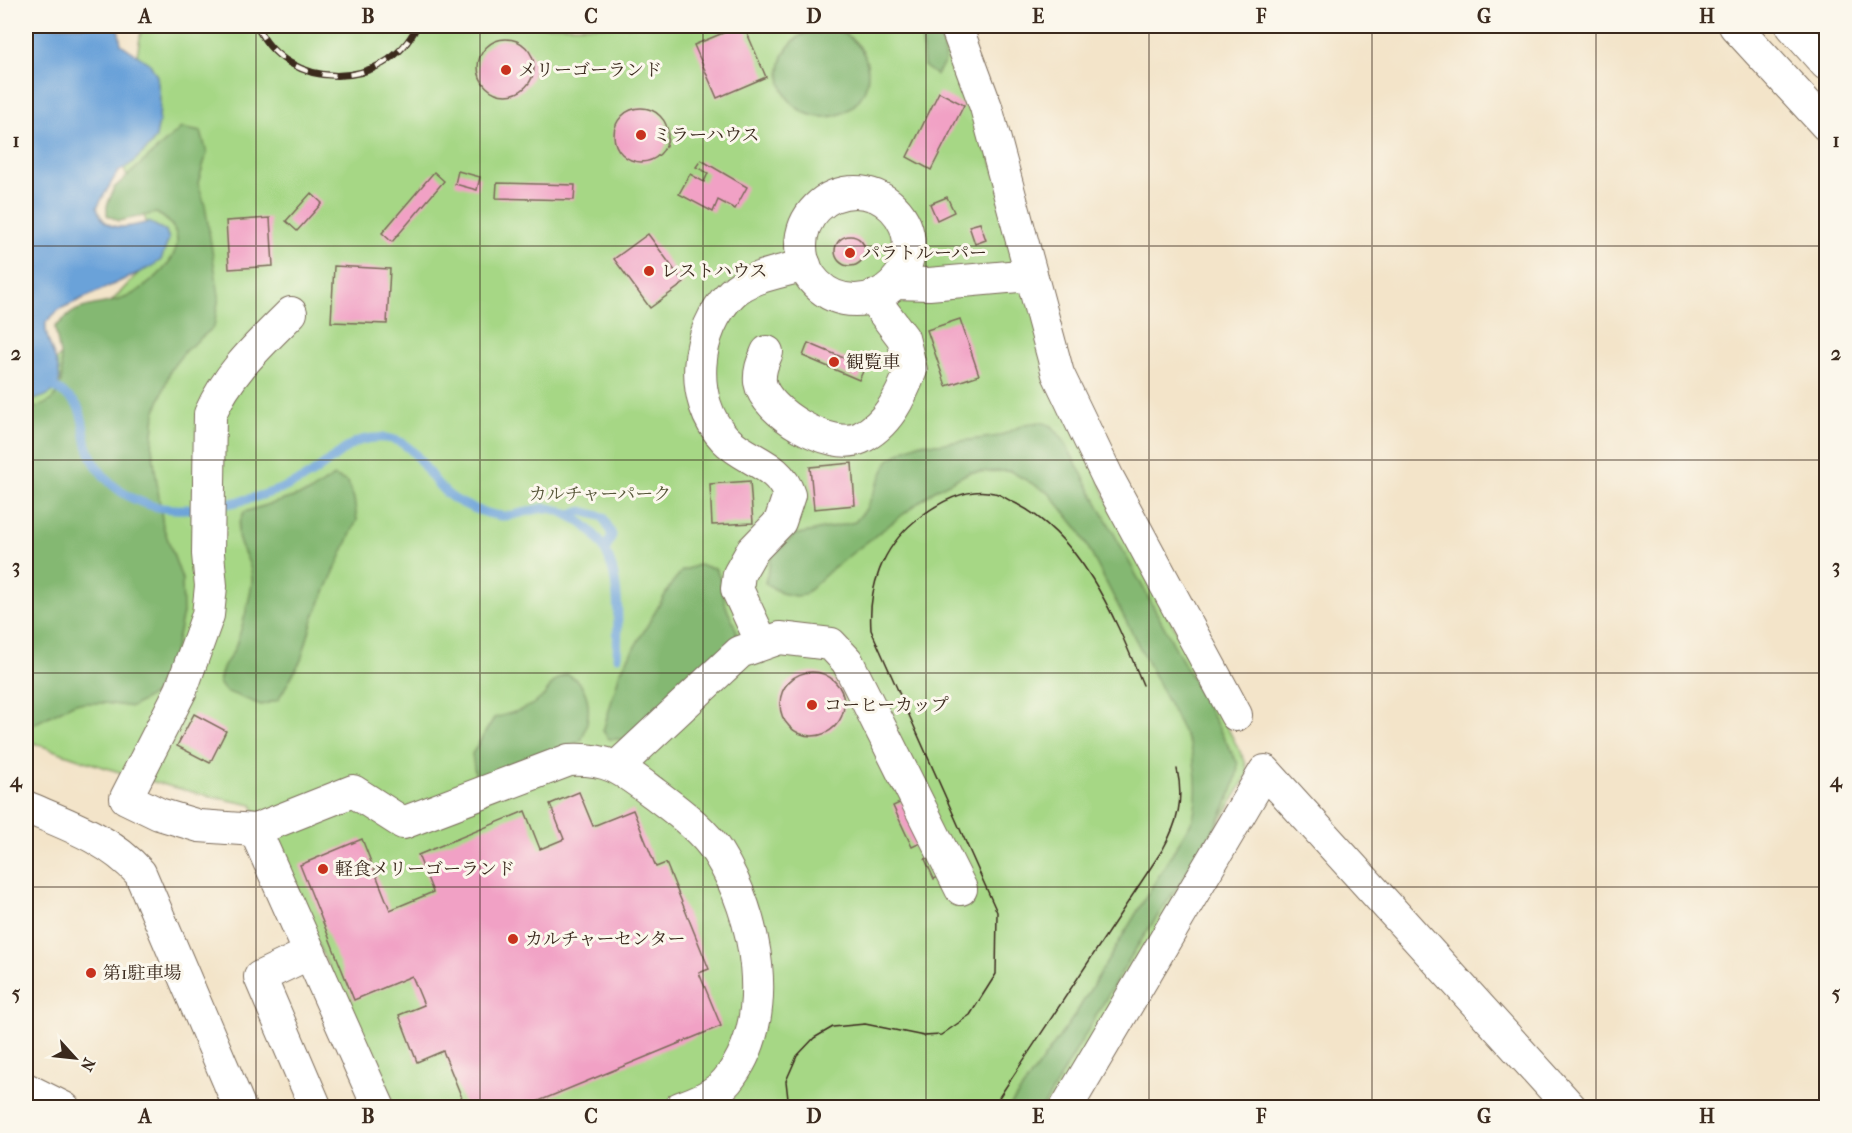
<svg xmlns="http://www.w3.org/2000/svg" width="1852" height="1133" font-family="'IM FELL French Canon','Noto Serif JP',serif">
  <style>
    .green { fill: #a6d785; stroke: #708052; stroke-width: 1.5 }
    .forest { fill: #84b872; stroke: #607148; stroke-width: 1.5 }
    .water { fill: #6ba2d9; stroke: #53667c; stroke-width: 1.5 }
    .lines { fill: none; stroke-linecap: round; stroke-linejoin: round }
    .stream { stroke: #6ba2d9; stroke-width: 9 }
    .building { fill: #f1a1c5 }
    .minor-casing { stroke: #7b6b5a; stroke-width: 34 }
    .minor { stroke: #fff; stroke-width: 32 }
    .tram { stroke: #3b2a1e; stroke-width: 1.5 }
    .rail-casing { stroke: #3b2a1e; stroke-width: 7 }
    .rail { stroke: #fbf7ec; stroke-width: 4.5; stroke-dasharray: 14; stroke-linecap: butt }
    .grid { fill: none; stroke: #3b2a1e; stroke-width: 1.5; stroke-opacity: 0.55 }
    .poi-dot { fill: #c8321e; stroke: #fbf7ec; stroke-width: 2 }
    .labels { text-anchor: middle; stroke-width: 6; stroke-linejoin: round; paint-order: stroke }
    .poi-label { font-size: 18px; fill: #3b2a1e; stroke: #fbf7ec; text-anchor: start }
    .park-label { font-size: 18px; fill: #565538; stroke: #fbf7ec }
    .neatline { fill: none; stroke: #3b2a1e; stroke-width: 2 }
    .grid-label { font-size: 20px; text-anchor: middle; font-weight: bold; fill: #3b2a1e }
  </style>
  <rect width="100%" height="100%" fill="#fbf7ec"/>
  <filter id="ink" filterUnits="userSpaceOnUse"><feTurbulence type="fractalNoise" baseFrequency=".0167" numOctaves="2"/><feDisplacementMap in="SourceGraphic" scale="12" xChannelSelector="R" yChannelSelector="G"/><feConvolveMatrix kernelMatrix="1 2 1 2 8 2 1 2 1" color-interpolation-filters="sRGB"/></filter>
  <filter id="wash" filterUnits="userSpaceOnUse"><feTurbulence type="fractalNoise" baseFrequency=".008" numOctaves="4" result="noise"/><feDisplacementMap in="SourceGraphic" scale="24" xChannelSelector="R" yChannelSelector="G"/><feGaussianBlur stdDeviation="1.35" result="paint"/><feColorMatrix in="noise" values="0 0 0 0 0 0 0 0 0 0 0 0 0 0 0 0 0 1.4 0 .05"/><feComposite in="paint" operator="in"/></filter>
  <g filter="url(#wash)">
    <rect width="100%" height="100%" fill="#f3e4c9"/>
    <path class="green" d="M142,26H946L1106,498L1245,761L1248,774L1054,1107H395L252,805C175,790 99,768 26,740V389L31,387L159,251L119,158Z"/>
    <g class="forest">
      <path d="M921,26H935L943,46L945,62L936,75L924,66Z"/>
      <circle cx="824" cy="73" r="44"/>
      <path d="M181,128L201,132L207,153L198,183L205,205L219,296L214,327L185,351L171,369L155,413L152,447L163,526L182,579L183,613L174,654L154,694L132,707L105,703H75L26,728V409C77,404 60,360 55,327C62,322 69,313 77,310C93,303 111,304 127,297C159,281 204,238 156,213L119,221L107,215V206L114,188Z"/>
      <path d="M1041,422L1052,426L1064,441L1238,764C1236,811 1168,899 1140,942C1106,996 1076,1052 1043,1107H1009L1075,1015L1193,819C1199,793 1197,770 1190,745L1079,530L1049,493L1010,471L970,472L935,490L833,568L804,595L795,596L781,593L765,583L772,556L795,535L855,522L866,509L888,461L906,449L921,443L938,444L1000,436L1025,424Z"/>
      <path d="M334,476L348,482L354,499L357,520L313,619L301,660L278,700L261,705L225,691L219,683C222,666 226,664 234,650C239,639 253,590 252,578C251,550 227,544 244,512L310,492Z"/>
      <path d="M698,565L715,568C723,580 722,592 726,606C730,619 737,624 737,638L631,735L623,739H609L603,731L620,672L672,583L682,571Z"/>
      <path d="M567,674C593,687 592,716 581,741L486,781L475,774L472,754L494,718C510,713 526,710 539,700C552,690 547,683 567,674Z"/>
    </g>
    <path class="water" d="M26,26H118L121,44L150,64L157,76L160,99L159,122L156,137L151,145L132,163L117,173L97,207C104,234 127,228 149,222L166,231L169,239L161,260L151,267L60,309L46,322C42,352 90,392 26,401Z"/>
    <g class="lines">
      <g class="stream">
        <path d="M56,388C62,393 72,398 77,405C85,418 83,434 88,448C98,478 123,498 153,506C193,517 275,496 310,475C324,467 348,443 362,440C418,427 418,472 450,496C462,505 486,514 501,516C514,517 531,509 545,508C557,508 569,515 579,521C624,552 618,608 617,657"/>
        <path d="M570,515L582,511L603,517L612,535L606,549"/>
      </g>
    </g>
    <g id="blocks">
      <g class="building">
        <path d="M740,26H744L766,77L717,98L694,45Z"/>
        <circle cx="506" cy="67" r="28"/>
        <path d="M939,92L964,105L931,170L907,157Z"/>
        <circle cx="641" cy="135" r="27"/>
        <path d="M701,160L747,187L735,209L718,200L713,212L679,194L690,174L704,182L708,173L696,167Z"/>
        <path d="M458,171L480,177L477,190L455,184Z"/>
        <path d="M434,172L444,181L392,242L382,233Z"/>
        <path d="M497,183L575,185L574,200L496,198Z"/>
        <path d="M311,193L322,203L297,231L286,221Z"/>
        <path d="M947,197L954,212L937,220L930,204Z"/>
        <path d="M270,218L273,266L229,269L226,221Z"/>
        <path d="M980,223L986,240L975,244L969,226Z"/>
        <path d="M648,234L684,283L650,308L614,259Z"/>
        <circle cx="850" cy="251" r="15"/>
        <path d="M334,266L390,269L387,324L331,322Z"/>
        <path d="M960,319L979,375L946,386L927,330Z"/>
        <path d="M808,343L865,367L859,380L803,356Z"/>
        <path d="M852,463L855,505L814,509L810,467Z"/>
        <path d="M750,481L753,523L712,525L710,484Z"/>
        <circle cx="812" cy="704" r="32"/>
        <path d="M194,714L226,731L210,763L177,746Z"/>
        <path d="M579,792L593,826L633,810L656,867L666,863L709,969L699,973L721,1026L522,1108H466L443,1051L417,1062L399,1015L424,1005L412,976L354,1000L300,865L362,839L390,910L433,892L418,855L525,811L540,849L564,839L550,804Z"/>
        <path d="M908,799L927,840L912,847L893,806Z"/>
        <path d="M933,856L943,875L934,879L925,859Z"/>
      </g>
    </g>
  </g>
  <g filter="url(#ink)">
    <use href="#blocks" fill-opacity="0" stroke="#7b6b5a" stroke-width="1.5"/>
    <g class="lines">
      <g class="minor-casing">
        <g id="minor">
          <path d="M956,26L986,107L1058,374L1108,478L1236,715"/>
          <path d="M1735,26L1826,125"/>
          <path d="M1792,26L1826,64"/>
          <circle cx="855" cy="246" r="54"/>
          <path d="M895,283L929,284L1031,275"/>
          <path d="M291,313C260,344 228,373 210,414L208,554L211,586L208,615L181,690L126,798L159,814L199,826L255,830L353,791L403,823L569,760C610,758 623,770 655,794C676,810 704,830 718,853C757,915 778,1019 727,1081C715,1095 697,1102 680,1108"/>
          <path d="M767,352C763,362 759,370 760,382C765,413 832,451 860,438C888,425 901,396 911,370L903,338L872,297"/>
          <path d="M762,643L737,589L739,574L752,551L780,522L789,495C780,464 746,461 725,439C688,400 694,330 732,293C750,276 782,272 805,265"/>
          <path d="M618,766L740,652L780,638L831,644L847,661L961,889"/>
          <path d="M26,807C68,825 108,838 140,873L240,1108"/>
          <path d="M255,830L379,1108"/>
          <path d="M310,953L260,977L316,1108"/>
          <path d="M26,1089L64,1108"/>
          <path d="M1066,1108L1265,771L1571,1108"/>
        </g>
      </g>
      <use href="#minor" class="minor"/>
      <g class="tram">
        <path d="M789,1108L786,1081L797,1056L814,1038L833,1027L865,1024L924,1036L941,1035L970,1015L996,974L997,912L871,630C868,588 882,548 915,521C936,504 965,486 994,493C1001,494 1008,500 1015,503C1083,537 1115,618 1143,685"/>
        <path d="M992,1108L1163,849C1178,822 1184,800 1177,769"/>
      </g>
      <g class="rail-casing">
        <path id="rail" d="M257,26C287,92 386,92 417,26"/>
      </g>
      <use href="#rail" class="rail"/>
    </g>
  </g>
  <path class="grid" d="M256,26V1108M480,26V1108M703,26V1108M926,26V1108M1149,26V1108M1372,26V1108M1596,26V1108M26,246H1826M26,460H1826M26,673H1826M26,887H1826"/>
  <g class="poi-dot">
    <circle cx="506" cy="70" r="6"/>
    <circle cx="641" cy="135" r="6"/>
    <circle cx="850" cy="253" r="6"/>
    <circle cx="649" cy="271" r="6"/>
    <circle cx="834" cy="362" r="6"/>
    <circle cx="812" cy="705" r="6"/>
    <circle cx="323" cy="869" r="6"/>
    <circle cx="513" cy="939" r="6"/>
    <circle cx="91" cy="973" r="6"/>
  </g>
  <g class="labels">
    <g class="poi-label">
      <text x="518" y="76">メリーゴーランド</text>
      <text x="653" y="141">ミラーハウス</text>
      <text x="862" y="259">パラトルーパー</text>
      <text x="661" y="277">レストハウス</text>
      <text x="846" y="368">観覧車</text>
      <text x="824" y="711">コーヒーカップ</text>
      <text x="335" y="875">軽食メリーゴーランド</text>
      <text x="525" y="945">カルチャーセンター</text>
      <text x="103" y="979">第1駐車場</text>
    </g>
    <g class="park-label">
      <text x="600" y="500">カルチャーパーク</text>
    </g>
  </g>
  <rect width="1852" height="1133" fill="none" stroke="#fbf7ec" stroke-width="66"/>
  <g transform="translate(75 1058) rotate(117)" stroke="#fbf7ec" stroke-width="4.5" paint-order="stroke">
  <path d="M0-4.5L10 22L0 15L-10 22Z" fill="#3b2a1e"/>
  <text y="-9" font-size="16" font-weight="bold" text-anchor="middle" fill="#3b2a1e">N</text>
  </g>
  <rect x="33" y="33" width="1786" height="1067" class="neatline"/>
  <g class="grid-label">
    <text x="145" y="23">A</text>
    <text x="368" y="23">B</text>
    <text x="591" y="23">C</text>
    <text x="814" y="23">D</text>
    <text x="1038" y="23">E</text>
    <text x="1261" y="23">F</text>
    <text x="1484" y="23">G</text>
    <text x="1707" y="23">H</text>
    <text x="16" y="147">1</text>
    <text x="1836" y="147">1</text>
    <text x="16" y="360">2</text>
    <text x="1836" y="360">2</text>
    <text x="16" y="573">3</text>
    <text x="1836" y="573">3</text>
    <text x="16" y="787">4</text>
    <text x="1836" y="787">4</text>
    <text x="16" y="1000">5</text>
    <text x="1836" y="1000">5</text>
    <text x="145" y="1123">A</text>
    <text x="368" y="1123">B</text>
    <text x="591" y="1123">C</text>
    <text x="814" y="1123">D</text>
    <text x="1038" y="1123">E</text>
    <text x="1261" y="1123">F</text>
    <text x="1484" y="1123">G</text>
    <text x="1707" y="1123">H</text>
  </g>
</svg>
